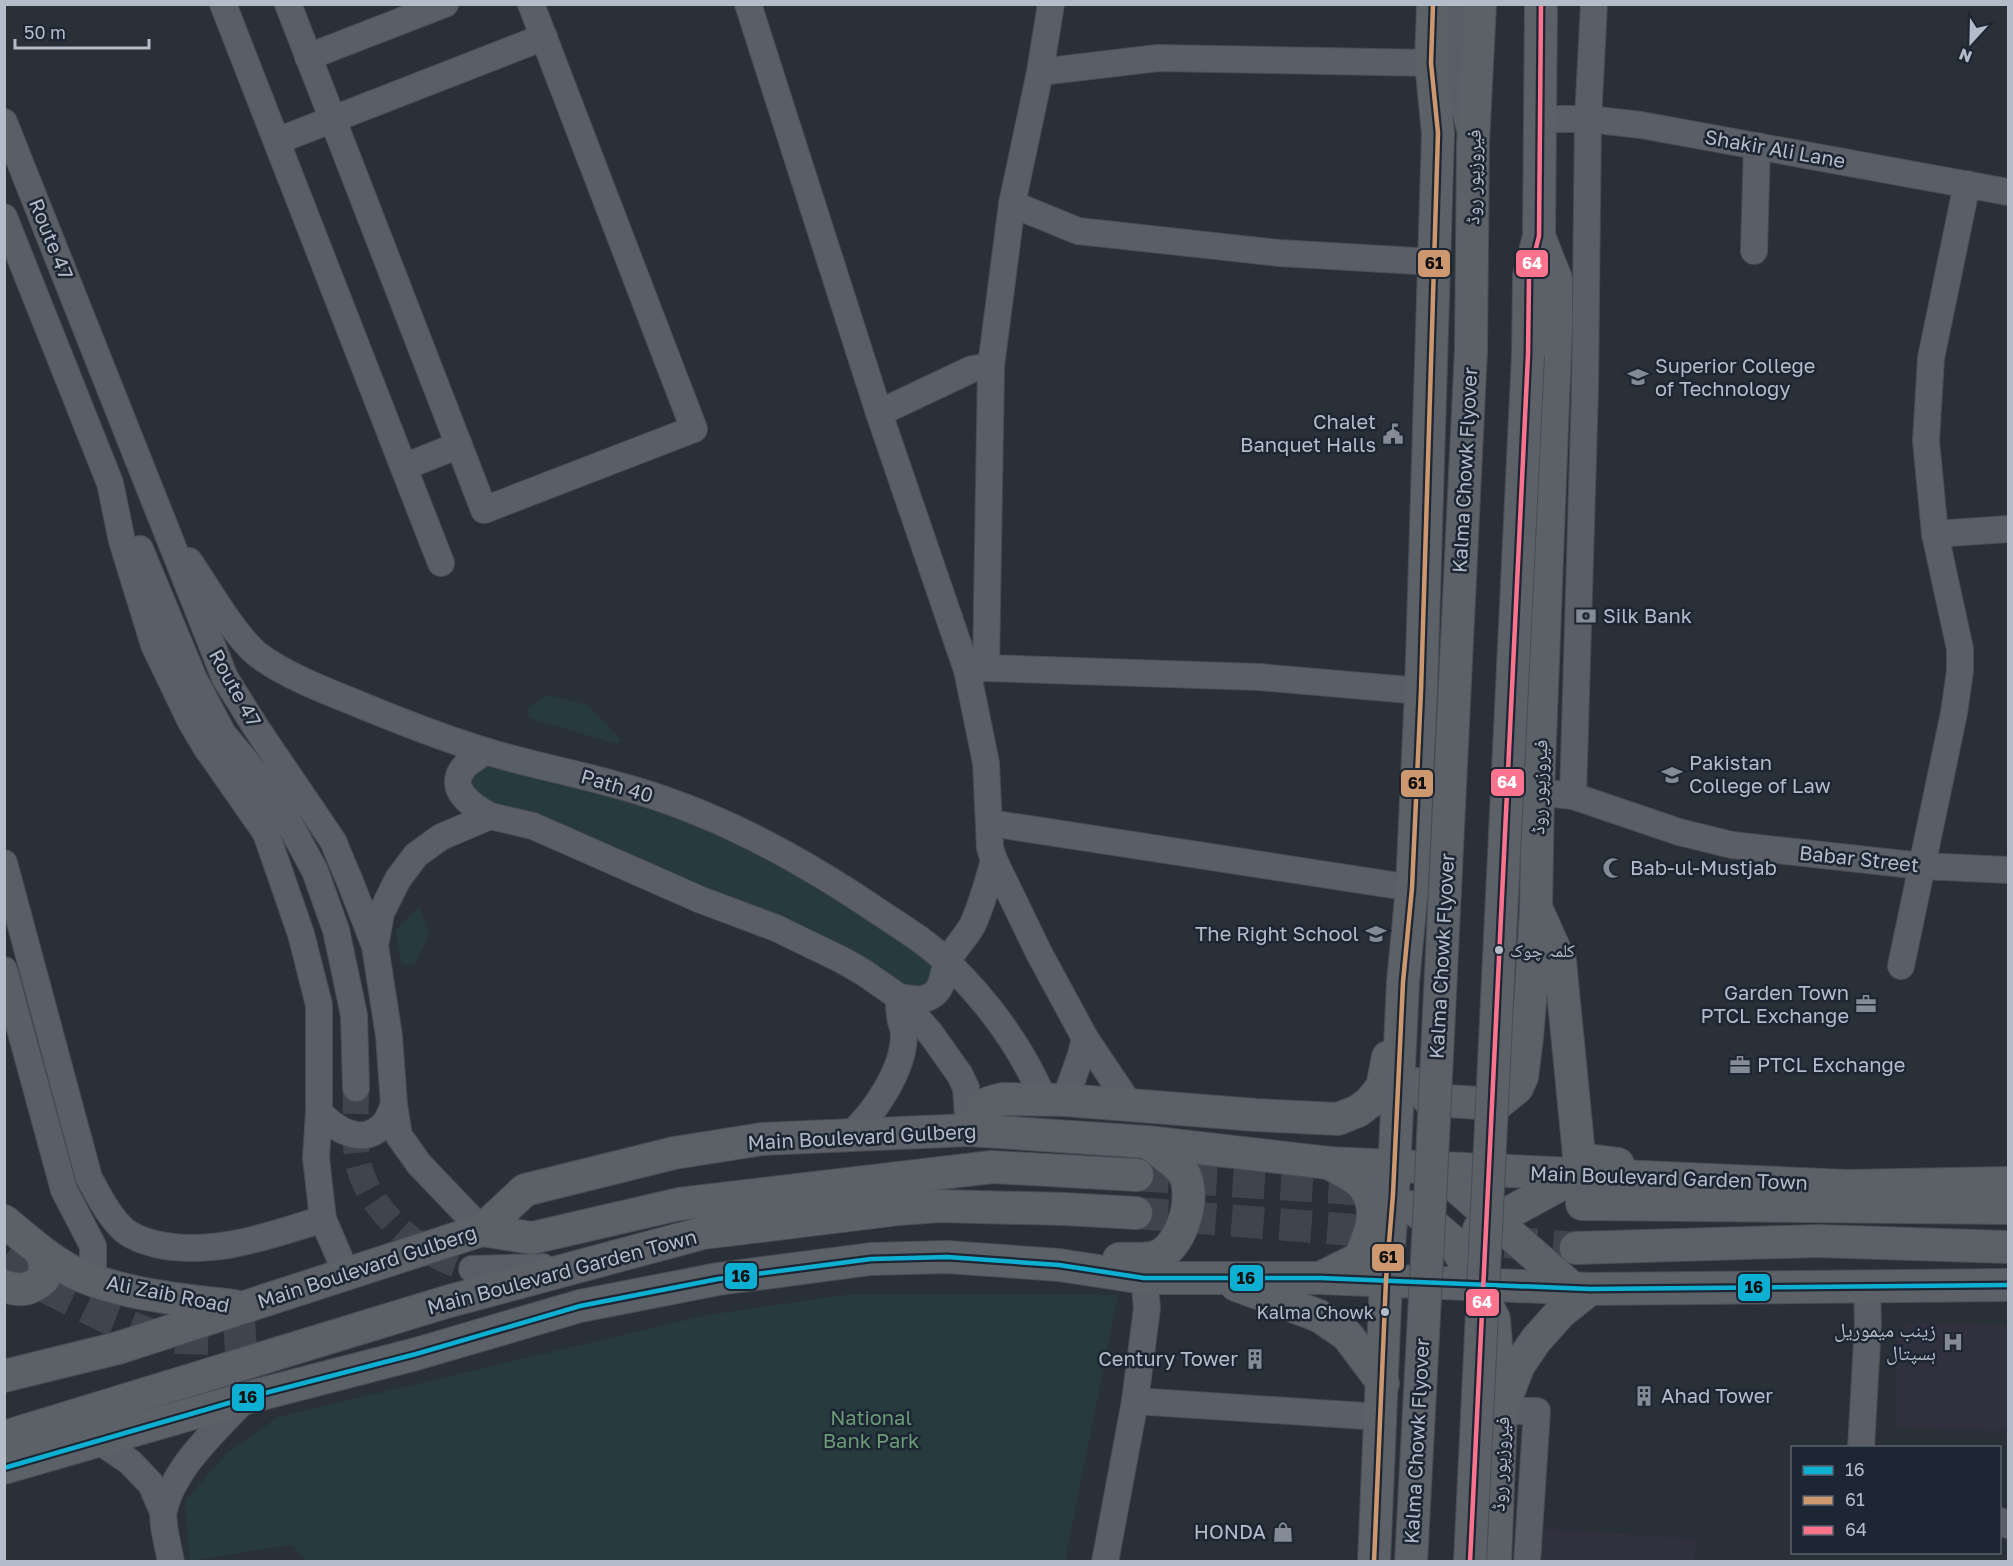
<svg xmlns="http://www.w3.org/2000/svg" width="2013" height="1566" font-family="'Golos Text','Noto Naskh Arabic',sans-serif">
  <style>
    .medical { fill: #31303e }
    .green { fill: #273a3e }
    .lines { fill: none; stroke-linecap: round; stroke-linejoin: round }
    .minor-tunnel { stroke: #3f454e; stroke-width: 26; stroke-dasharray: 26 13; stroke-linecap: butt }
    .major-tunnel { stroke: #3f454e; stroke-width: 32; stroke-dasharray: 32 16; stroke-linecap: butt }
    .minor-casing { stroke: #484c53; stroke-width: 28 }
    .major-casing { stroke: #484c55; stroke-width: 34 }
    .minor { stroke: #5a5e66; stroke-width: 26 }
    .major { stroke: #5c6168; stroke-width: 32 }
    .major-bridge-casing { stroke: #484c55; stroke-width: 34; stroke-linecap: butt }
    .major-bridge { stroke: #5c6168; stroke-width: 32 }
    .bus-1-casing { stroke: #1d2633; stroke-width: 9 }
    .bus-2-casing { stroke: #1d2633; stroke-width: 9 }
    .bus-3-casing { stroke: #1d2633; stroke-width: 9 }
    .bus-1 { stroke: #0dafd3; stroke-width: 4.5 }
    .bus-2 { stroke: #cd976f; stroke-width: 4.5 }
    .bus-3 { stroke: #fc738d; stroke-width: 4.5 }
    .bus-dot { fill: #b4bcc9; stroke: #1d2633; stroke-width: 2 }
    .labels { text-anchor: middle; stroke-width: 5; stroke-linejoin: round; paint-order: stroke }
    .bus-label { font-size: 18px; fill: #b4bcc9; stroke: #1d2633; text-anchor: start }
    .street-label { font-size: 20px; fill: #b4bcc9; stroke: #1d2633 }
    .poi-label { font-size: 20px; fill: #b4bcc9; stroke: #1d2633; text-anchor: start }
    .park-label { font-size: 20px; fill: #6b9a76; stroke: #1d2633 }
    .line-badge { stroke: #1d2633; stroke-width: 2 }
    .badge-label { font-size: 16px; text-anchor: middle; font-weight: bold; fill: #fff }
    .pale-badge-label { font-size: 16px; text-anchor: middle; font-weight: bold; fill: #111 }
  </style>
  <rect width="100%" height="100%" fill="#2a3038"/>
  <g class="medical">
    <path d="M1907,1323L2008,1325V1431L1895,1427L1897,1334Z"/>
    <path d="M1535,1528L1696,1539L1694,1561L1533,1562Z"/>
  </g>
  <g class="green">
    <path d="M549,695L587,705L620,739V742L616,744L530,718L527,711L529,706Z"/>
    <path d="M486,751L686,807L947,962L928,998L490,816L461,773Z"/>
    <path d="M420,906L429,935L416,962L412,964L405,965L401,961L396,930Z"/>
    <path d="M845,1295H1118L1065,1561L306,1562L305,1558L291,1545L190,1561L185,1501L227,1453L278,1417L707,1315Z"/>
  </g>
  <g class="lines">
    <path class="minor-tunnel" d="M356,1088C356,1109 354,1144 358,1163C369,1212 424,1259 472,1269"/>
    <g class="major-tunnel">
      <path d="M1137,1175L1385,1191"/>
      <path d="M1136,1213L1455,1238"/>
      <path d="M1505,1242L1576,1248"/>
      <path d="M4,1258L39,1284L108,1318L149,1334L179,1338L215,1339L270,1336"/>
    </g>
    <g class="minor-casing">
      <g id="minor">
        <path d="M223,4L441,563"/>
        <path d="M288,4L484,510L694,429L531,4"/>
        <path d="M748,4L879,413L967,670L986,763L990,848L994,860L1039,953L1085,1038L1130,1105"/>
        <path d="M1459,4L1458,84L1469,126"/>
        <path d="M308,57L445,4"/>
        <path d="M1040,72L1158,58L1431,63"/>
        <path d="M1540,119H1588L1641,125L2008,192"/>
        <path d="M4,122L225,678L255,726L333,841L351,884L375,946L389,1036L394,1105L399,1136L419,1164L482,1230"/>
        <path d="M277,141L544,37"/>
        <path d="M1012,204L1078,231L1279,253L1434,262"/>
        <path d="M4,217L110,483L122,541L154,645L191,722L206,747L266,833L301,934L319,1005V1112L316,1158L323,1219L347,1275"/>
        <path d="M1754,251L1757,146"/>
        <path d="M879,413L972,369L991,366"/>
        <path d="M404,467L459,445"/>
        <path d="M1935,534L2008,529"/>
        <path d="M140,549L194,679L223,734L258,776L288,821L315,871L336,930L354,1015L356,1088"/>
        <path d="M189,561C207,587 234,635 257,654C283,674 321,689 351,701C399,721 449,741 499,755C538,766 578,774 617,785C711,810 796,856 876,910C900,926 927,942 948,963C988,1002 1022,1048 1044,1100"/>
        <path d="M986,668L1259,677L1421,691"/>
        <path d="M967,670L986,668L991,366L1012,204L1040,72L1051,4"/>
        <path d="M486,751C480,755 472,760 466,765C444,788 472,806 490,816"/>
        <path d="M1556,794L1573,796L1679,832L1732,845L1922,866L2008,870"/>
        <path d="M1573,796L1585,388L1588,119L1594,4"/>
        <path d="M990,823L1412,888"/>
        <path d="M4,863L89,1178C99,1196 109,1217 125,1231C134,1238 145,1241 155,1244C213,1257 268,1236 323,1219"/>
        <path d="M375,946L381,913L398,879L416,855L441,837L490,816L533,826L701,900L776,928L842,960L863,972L899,997L931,1034L960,1075L966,1088L969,1130"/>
        <path d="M1901,966L1954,713L1960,671V649L1935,534L1926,441L1931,358L1967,184"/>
        <path d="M4,970L64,1190L93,1246V1266L90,1278"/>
        <path d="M1065,1100L1081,1055L1085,1038"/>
        <path d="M319,1112C336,1130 364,1148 385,1123C389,1118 391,1111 394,1105"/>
        <path d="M850,1135C875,1112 904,1070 904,1034C904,1028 900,1022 900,1016C899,1010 899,1003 899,997C912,999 924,1002 934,994C945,985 942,971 948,960C955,948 965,938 972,926C982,905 988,882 994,860"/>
        <path d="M472,1269L543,1267"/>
        <path d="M1135,1401L1381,1417"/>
        <path d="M1501,1411H1537L1527,1562"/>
        <path d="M99,1441L130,1462L151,1484L163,1512"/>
        <path d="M1861,1448L1868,1324L1867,1287"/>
        <path d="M2000,1521L2008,1525"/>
        <path d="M171,1562C169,1549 161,1522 164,1510C174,1467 217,1429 246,1398"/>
        <path d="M1105,1562L1135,1401L1147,1308L1144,1278"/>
      </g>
    </g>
    <g class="major-casing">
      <g id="major">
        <path d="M1471,350L1473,144L1480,4"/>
        <path d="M1528,355L1529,276L1539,236L1541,4"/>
        <path d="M1538,912L1560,961L1579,1155L1585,1160L1618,1164"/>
        <path d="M1417,1084L1429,1100L1497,1104L1517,1088L1522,1077L1527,1038L1531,990L1536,909L1538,792L1556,324V279L1539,236"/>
        <path d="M978,1130L982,1110L988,1103L1002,1099L1065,1100L1256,1115L1338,1119L1358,1111L1370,1102L1382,1087L1388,1057"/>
        <path d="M1428,1162L1572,1288"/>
        <path d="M1582,1204L2008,1208"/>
        <path d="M1412,1207L1453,1242L1467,1266L1494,1319L1501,1411"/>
        <path d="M4,1221C26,1239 47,1258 71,1271C116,1294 184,1300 234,1306"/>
        <path d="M1479,1229L1580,1174"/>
        <path d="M482,1230L532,1238L679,1204L992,1167L1137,1175"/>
        <path d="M1576,1248L1817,1241L2008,1247"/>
        <path d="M1119,1259C1131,1258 1149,1261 1160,1255C1183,1243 1197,1194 1183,1172C1176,1162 1157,1150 1147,1142"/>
        <path d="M1322,1277L1360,1258C1370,1233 1383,1208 1361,1183C1353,1175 1339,1169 1329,1163"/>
        <path d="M1236,1285L1319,1316L1347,1335L1383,1383"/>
        <path d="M4,1286C21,1292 31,1290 44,1278L45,1263L41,1252"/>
        <path d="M4,1376L118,1348L482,1230L525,1190L674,1153L762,1139L969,1130L1147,1142L1329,1163L1846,1186L2008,1183"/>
        <path d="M4,1437L446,1302L703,1233L899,1209L939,1206L1064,1209L1136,1213"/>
        <path d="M4,1468L246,1398L416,1354L580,1306L718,1279L871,1259L947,1257L1059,1265L1144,1278H1321L1590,1289L2008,1285"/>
        <path d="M1374,1562L1386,1280L1393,1194L1403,982L1412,888L1421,691L1438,133L1431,63L1433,4"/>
        <path d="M1495,1562L1501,1411L1519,1365L1536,1340L1560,1313L1590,1289"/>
      </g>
    </g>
    <use href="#minor" class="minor"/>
    <use href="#major" class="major"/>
    <g class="major-bridge-casing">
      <g id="major-bridge">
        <path d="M1411,1562L1429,1221L1471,350"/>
        <path d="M1470,1562L1528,355"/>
      </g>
    </g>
    <use href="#major-bridge" class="major-bridge"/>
    <g class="bus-1-casing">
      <path id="bus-1" d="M4,1468L246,1398L416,1354L580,1306L718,1279L871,1259L947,1257L1059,1265L1144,1278H1321L1590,1289L2008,1285"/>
    </g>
    <g class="bus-2-casing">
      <path id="bus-2" d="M1374,1562L1386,1280L1393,1194L1403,982L1412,888L1421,691L1438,133L1431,63L1433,4"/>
    </g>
    <g class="bus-3-casing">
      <path id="bus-3" d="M1470,1562L1512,688L1528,355L1529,276L1539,236L1541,4"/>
    </g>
    <use href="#bus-1" class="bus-1"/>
    <use href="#bus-2" class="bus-2"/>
    <use href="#bus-3" class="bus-3"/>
  </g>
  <defs>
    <g id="university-bare" transform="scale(1.62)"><path d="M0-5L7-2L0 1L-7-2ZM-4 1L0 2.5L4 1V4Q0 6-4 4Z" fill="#848b96" stroke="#1d2633" stroke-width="2.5" paint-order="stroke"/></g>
    <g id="civic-bare" transform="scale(1.62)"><path d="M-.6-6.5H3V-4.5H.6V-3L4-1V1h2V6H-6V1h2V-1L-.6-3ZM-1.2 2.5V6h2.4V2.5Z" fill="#848b96" stroke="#1d2633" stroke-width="2.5" paint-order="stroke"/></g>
    <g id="bank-bare" transform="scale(1.62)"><path d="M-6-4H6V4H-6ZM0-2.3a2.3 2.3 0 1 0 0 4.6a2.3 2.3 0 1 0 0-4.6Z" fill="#848b96" stroke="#1d2633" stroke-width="2.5" paint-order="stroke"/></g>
    <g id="mosque-bare" transform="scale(1.62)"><path d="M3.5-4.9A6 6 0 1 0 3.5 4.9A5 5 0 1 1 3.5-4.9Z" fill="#848b96" stroke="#1d2633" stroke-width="2.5" paint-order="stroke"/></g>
    <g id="school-bare" transform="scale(1.62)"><path d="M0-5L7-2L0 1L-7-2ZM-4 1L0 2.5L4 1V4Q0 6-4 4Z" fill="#848b96" stroke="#1d2633" stroke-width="2.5" paint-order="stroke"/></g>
    <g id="office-bare" transform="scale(1.62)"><path d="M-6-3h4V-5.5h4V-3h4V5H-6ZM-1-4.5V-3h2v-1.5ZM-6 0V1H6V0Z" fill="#848b96" stroke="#1d2633" stroke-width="2.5" paint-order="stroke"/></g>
    <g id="hospital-bare" transform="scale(1.62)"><path d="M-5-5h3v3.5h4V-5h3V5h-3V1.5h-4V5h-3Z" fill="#848b96" stroke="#1d2633" stroke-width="2.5" paint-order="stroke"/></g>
    <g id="building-bare" transform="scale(1.62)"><path d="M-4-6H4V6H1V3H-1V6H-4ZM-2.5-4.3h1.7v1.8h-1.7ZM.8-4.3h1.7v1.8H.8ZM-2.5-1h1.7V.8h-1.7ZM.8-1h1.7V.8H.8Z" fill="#848b96" stroke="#1d2633" stroke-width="2.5" paint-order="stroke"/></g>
    <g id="shop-bare" transform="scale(1.62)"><path d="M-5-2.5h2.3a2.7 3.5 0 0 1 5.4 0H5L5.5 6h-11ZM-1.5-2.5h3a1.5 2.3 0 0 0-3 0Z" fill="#848b96" stroke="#1d2633" stroke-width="2.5" paint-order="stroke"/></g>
  </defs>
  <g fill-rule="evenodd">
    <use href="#university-bare" x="1638" y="377"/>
    <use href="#civic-bare" x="1393" y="434"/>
    <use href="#bank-bare" x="1586" y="616"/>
    <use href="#university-bare" x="1672" y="775"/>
    <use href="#mosque-bare" x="1613" y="868"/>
    <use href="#school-bare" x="1376" y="934"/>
    <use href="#office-bare" x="1866" y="1004"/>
    <use href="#office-bare" x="1740" y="1065"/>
    <use href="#hospital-bare" x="1953" y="1342"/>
    <use href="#building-bare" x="1255" y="1359"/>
    <use href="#building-bare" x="1644" y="1396"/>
    <use href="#shop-bare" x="1283" y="1532"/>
  </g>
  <g class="bus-dot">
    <circle cx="1499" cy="950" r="5"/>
    <circle cx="1385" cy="1312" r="5"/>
  </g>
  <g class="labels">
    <g class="bus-label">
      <text x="1510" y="957">کلمہ چوک</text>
      <text x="1374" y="1319" text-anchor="end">Kalma Chowk</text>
    </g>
    <g class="street-label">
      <text transform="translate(1775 149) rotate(10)" y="7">Shakir Ali Lane</text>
      <text transform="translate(1473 177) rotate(-89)" y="7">فیروزپور روڈ</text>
      <text transform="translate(51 239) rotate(68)" y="7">Route 47</text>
      <text transform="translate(1465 470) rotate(-87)" y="7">Kalma Chowk Flyover</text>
      <text transform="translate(235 688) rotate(61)" y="7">Route 47</text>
      <text transform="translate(617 786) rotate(16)" y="7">Path 40</text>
      <text transform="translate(1539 787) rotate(-88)" y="7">فیروزپور روڈ</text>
      <text transform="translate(1859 859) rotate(6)" y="7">Babar Street</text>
      <text transform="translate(1442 956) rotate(-87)" y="7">Kalma Chowk Flyover</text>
      <text transform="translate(862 1137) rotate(-3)" y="7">Main Boulevard Gulberg</text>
      <text transform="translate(1669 1178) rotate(2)" y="7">Main Boulevard Garden Town</text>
      <text transform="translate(367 1267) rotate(-18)" y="7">Main Boulevard Gulberg</text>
      <text transform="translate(562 1272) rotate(-15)" y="7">Main Boulevard Garden Town</text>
      <text transform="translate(168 1294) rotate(11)" y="7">Ali Zaib Road</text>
      <text transform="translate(1417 1441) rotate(-87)" y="7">Kalma Chowk Flyover</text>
      <text transform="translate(1500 1464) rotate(-87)" y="7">فیروزپور روڈ</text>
    </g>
    <g class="poi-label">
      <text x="1655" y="373">Superior College<tspan x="1655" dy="23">of Technology</tspan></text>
      <text x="1376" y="429" text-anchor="end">Chalet<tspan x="1376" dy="23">Banquet Halls</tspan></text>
      <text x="1603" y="623">Silk Bank</text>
      <text x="1689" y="770">Pakistan<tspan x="1689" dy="23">College of Law</tspan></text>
      <text x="1630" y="875">Bab-ul-Mustjab</text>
      <text x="1359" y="941" text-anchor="end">The Right School</text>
      <text x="1849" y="1000" text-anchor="end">Garden Town<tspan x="1849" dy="23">PTCL Exchange</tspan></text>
      <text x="1757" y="1072">PTCL Exchange</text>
      <text x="1936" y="1337" text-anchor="end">زینب میموریل<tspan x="1936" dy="23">ہسپتال</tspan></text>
      <text x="1238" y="1366" text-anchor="end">Century Tower</text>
      <text x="1661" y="1403">Ahad Tower</text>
      <text x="1266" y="1539" text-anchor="end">HONDA</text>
    </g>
    <g class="park-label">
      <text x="871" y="1425">National<tspan x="871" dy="23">Bank Park</tspan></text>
    </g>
  </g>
  <g class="line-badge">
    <rect x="1515" y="249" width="34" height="29" rx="6" fill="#fc738d"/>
    <rect x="1417" y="249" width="34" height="29" rx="6" fill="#cd976f"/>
    <rect x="1490" y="768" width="35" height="29" rx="6" fill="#fc738d"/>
    <rect x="1400" y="769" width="34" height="29" rx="6" fill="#cd976f"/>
    <rect x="1371" y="1243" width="34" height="29" rx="6" fill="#cd976f"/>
    <rect x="724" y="1262" width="34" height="28" rx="6" fill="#0dafd3"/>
    <rect x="1229" y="1264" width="35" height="28" rx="6" fill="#0dafd3"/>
    <rect x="1737" y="1273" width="34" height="29" rx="6" fill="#0dafd3"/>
    <rect x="1465" y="1288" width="35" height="29" rx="6" fill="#fc738d"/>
    <rect x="231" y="1383" width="34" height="29" rx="6" fill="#0dafd3"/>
  </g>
  <g class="badge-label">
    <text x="1532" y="269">64</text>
    <text x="1507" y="788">64</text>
    <text x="1482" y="1308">64</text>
  </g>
  <g class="pale-badge-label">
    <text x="1434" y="269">61</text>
    <text x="1417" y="789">61</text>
    <text x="1388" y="1263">61</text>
    <text x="741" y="1282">16</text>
    <text x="1246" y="1284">16</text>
    <text x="1754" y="1293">16</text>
    <text x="248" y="1403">16</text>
  </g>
  <rect width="2013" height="1566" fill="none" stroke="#b4bcc9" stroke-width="12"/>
  <rect x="1791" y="1446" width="210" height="108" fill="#1d2633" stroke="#59626f" stroke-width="1.5"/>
  <rect x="1803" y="1466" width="30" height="9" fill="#0dafd3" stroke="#59626f" stroke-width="1.5"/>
  <text x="1845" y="1476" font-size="18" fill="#b4bcc9">16</text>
  <rect x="1803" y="1496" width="30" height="9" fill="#cd976f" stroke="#59626f" stroke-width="1.5"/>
  <text x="1845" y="1506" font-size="18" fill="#b4bcc9">61</text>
  <rect x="1803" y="1526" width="30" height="9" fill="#fc738d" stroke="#59626f" stroke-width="1.5"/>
  <text x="1845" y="1536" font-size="18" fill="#b4bcc9">64</text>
  <g transform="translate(1971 42) rotate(202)" stroke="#1d2633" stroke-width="4.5" paint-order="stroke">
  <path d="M0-4.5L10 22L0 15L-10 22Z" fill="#b4bcc9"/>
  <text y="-9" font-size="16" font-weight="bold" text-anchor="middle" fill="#b4bcc9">N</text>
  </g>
  <path d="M15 39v9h134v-9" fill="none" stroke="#b4bcc9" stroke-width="3"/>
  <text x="24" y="39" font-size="18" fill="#b4bcc9" stroke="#1d2633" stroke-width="4.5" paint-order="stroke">50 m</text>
</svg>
